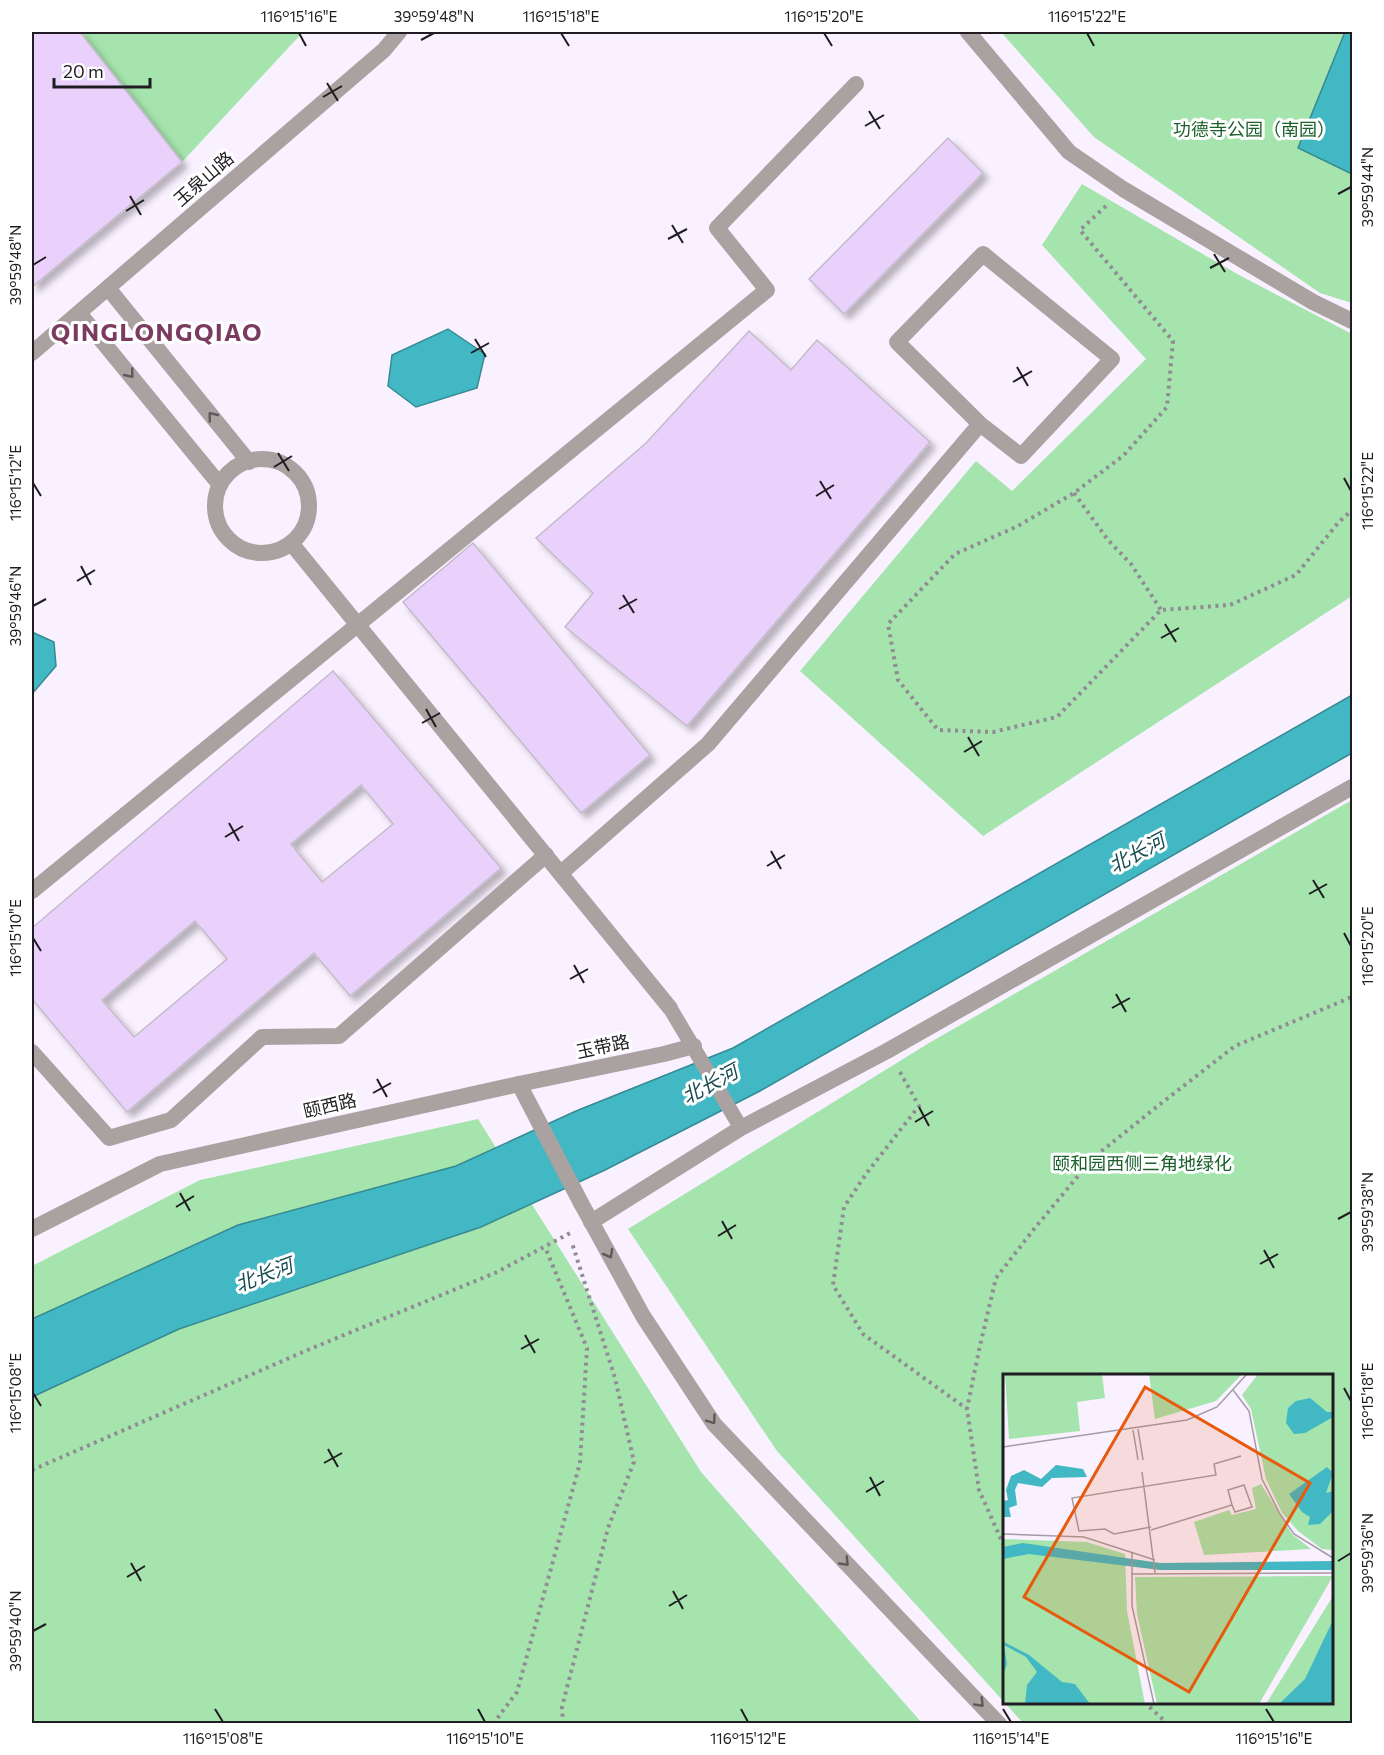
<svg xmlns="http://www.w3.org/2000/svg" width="1384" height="1755" font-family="Commissioner,'Noto Sans SC',sans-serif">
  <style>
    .green { fill: #a5e4ad; fill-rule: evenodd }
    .water { fill: #41b8c3; stroke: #378a93; stroke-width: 1.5 }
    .building { fill: #e9d1fc; stroke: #c3bbc9; stroke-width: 1.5; fill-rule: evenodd; filter: url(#shadow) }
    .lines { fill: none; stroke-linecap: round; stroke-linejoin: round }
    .path { stroke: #908b95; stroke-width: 4; stroke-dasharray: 3 4.5; stroke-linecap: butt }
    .service { stroke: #aaa2a1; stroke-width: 15 }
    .minor { stroke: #aaa2a1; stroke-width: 16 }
    .tertiary { stroke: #aaa2a1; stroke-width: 16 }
    .oneway { stroke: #5e595b }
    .ticks { fill: none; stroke: #201d22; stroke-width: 2 }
    .labels { text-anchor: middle; stroke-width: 6; stroke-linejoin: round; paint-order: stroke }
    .park-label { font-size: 18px; fill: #1c612c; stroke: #fff }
    .street-label { font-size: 18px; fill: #201d22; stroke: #fff }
    .water-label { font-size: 20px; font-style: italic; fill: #194c51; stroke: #fff }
    .district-label { font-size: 24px; font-weight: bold; letter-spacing: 1.5px; fill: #7b3b60; stroke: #fff }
    .inset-road { fill: none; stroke: #a29ca7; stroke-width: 1.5 }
    .view { fill: #e8590c; fill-opacity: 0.15; stroke: #e8590c; stroke-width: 3 }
    .inset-edge { fill: none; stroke: #201d22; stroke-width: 3 }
    .neatline { fill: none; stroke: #201d22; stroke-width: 2 }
    .ticks-label { font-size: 15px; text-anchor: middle; fill: #201d22 }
  </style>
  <defs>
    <filter id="shadow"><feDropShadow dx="5.5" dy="5.5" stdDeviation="3" flood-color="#0004"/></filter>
  </defs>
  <rect width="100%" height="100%" fill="#f9f1ff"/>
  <g class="green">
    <path d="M80,32H303L182,162Z"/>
    <path d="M1001,32H1352V303L1320,293L1094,137Z"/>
    <path d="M1082,184L1239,275L1352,334V596L983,836L800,671L976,461L1012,491L1146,359L1042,245Z"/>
    <path d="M1352,800V1723H1023L777,1451L628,1229L929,1043ZM1004,1376H1332V1702H1004Z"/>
    <path d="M478,1119L701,1472L922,1723L32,1724V1266L200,1180Z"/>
  </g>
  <g class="water">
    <path d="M1345,32H1352V174L1298,148Z"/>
    <path d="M448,329L485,354L477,388L416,407L388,386L392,355Z"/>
    <path d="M32,632L54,642L56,666L32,694Z"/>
    <path d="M1352,695V753L760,1091L605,1170L481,1227L179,1329L32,1397V1319L238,1225L456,1166L576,1111L733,1048Z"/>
  </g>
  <g class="building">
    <path d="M32,32H80L182,162L32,287Z"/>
    <path d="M948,138L983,173L844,314L809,279Z"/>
    <path d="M749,331L791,370L817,340L930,442L687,726L565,627L593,593L536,538L646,443Z"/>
    <path d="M473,543L650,755L581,813L403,602Z"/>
    <path d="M333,671L501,868L350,996L314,953L127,1112L32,999V928ZM361,785L393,824L322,882L291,844ZM195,921L227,959L134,1037L102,1000Z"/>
  </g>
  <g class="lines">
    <g class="path">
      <path d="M1106,206L1080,230L1173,341L1167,407L1124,455L1074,493L1018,526L955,554L888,624L898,680L938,730L993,732L1057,717L1161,610L1230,605L1296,575L1338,523L1352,510"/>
      <path d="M1074,493L1108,540L1131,564L1161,610"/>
      <path d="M900,1072L919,1106L866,1174L844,1207L833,1285L863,1334L967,1409"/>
      <path d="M32,1470L310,1349L495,1273L572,1232"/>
      <path d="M1004,1546L979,1490L967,1409L979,1350L996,1278L1034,1229L1093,1158L1159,1105L1235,1046L1352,997"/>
      <path d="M1144,1702L1168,1724"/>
      <path d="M493,1724L517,1692L580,1463L587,1348L545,1247"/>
      <path d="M563,1724L562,1707L608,1528L634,1462L615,1378L572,1243"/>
    </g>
    <path class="service" d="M670,1008L741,1128"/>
    <g class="minor">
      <path d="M968,32L1069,152L1123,189L1313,302L1352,321"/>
      <path d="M108,288L249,462"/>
      <path d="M79,313L220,485"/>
      <circle cx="262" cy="506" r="47"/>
      <path d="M291,543L670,1008"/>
      <path d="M561,873L708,744L980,424L897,342L983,254L1112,359L1021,456L980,424"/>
      <path d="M32,891L767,290L717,228L856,84"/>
      <path d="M32,1052L109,1138L171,1120L262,1037L339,1036L546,855"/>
      <path d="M519,1084L581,1203"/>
      <path d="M32,1229L160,1164L519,1084L664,1054L694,1046"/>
    </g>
    <g class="tertiary">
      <path d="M32,353L384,50L399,32"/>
      <path d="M581,1203L643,1316L714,1424L999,1724"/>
      <path d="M591,1222L741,1128L887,1051L1352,787"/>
    </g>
  </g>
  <defs><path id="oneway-chevron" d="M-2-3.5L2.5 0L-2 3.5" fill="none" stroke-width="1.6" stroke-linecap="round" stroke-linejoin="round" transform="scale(1.5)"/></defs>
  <g class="oneway">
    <use href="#oneway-chevron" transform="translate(130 374) rotate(51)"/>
    <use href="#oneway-chevron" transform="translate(212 416) rotate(-129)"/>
    <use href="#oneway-chevron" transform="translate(609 1254) rotate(61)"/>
    <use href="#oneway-chevron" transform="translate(712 1420) rotate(54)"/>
    <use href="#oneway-chevron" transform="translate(845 1562) rotate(46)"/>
    <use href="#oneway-chevron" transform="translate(980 1703) rotate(46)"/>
  </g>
  <path class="ticks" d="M299,33L306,46M561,33L569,46M824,33L832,46M1087,33L1094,46M421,40L434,33M327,83L338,101M323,97L342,86M869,111L880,129M865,126L884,115M1338,194L1351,187M130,196L141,215M126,211L144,200M672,225L683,243M668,239L687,229M1214,254L1225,272M33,265L46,257M1210,268L1229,258M475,339L486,357M471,353L489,343M1017,367L1028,386M1013,382L1032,371M278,453L289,471M274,467L292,456M1344,478L1351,491M820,481L831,499M33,483L41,496M816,496L834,485M81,566L91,585M77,581L95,570M623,595L634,613M33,606L46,599M619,609L637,599M1165,624L1176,642M1161,638L1179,628M426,709L436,727M422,723L440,713M968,737L979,756M964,752L982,741M229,823L239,841M225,837L243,826M771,851L781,869M767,866L785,855M1313,880L1324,898M1309,894L1327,884M1344,933L1351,946M33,938L41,951M574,965L584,983M570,979L588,969M1116,994L1126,1012M1112,1008L1130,998M377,1079L387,1097M373,1093L391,1083M919,1107L929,1126M915,1122L933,1111M180,1193L190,1211M176,1207L194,1196M1338,1219L1351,1212M722,1221L732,1239M718,1236L736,1225M1264,1250L1274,1268M1260,1264L1278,1254M525,1335L535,1353M521,1349L539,1339M1344,1388L1351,1401M33,1393L41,1406M328,1449L338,1467M324,1463L342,1453M870,1477L880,1496M866,1492L884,1481M1338,1561L1351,1553M131,1563L141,1581M127,1577L145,1566M673,1591L683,1609M669,1606L687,1595M33,1631L46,1624M215,1709L223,1722M478,1709L485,1722M741,1709L748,1722M1003,1709L1011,1722M1266,1709L1274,1722"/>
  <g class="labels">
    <g class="park-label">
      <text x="1254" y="136">功德寺公园（南园）</text>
      <text x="1142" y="1170">颐和园西侧三角地绿化</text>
    </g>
    <g class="street-label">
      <text transform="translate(204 179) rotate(-41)" y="6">玉泉山路</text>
      <text transform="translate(603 1047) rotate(-12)" y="6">玉带路</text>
      <text transform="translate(330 1106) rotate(-13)" y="6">颐西路</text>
    </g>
    <g class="water-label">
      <text transform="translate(1137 853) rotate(-28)" y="7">北长河</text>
      <text transform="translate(710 1084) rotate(-28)" y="7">北长河</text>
      <text transform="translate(264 1275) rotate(-21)" y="7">北长河</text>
    </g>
    <g class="district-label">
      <text x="157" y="341">QINGLONGQIAO</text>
    </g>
  </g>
  <g transform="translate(1003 1374)">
    <rect width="330" height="330" fill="#f9f1ff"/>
    <path d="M2,0H99L102,24L74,28L77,57L6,65ZM146,0H239L213,27L152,45ZM255,0H330V176L319,175L295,157L279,139L263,105L248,35L239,21ZM258,110L289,160L308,175L201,181L191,148L226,136L229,141L253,135L249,114ZM0,165L84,168L122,180L124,237L142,330H0ZM330,202L256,330H154L134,240L132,203ZM330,222V330H263Z" fill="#a5e4ad"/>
    <path d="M307,24L324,38H330V43L302,59L291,60L283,49L285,34L293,27ZM53,91L80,95L84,103L49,104L39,113L15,109L12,116L14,131L6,134L8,143H1L0,127L5,126L3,116L8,102L21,96L38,105ZM324,93L330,99L323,119L330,117V137L317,150L305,151L307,143L299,138L286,120ZM20,169L157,189L330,187V196H157L26,180L0,185V173ZM330,246V330H276L302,305ZM0,254L1,268L26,281L59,308L72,310L87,330H22L24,311L34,298L23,283L1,271L4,290L0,300Z" fill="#41b8c3"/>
    <path class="inset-road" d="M230,16L246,37L259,105L277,140L291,160L330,184M135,55L140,86M130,56L135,86M0,73L184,46L214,33L244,0M0,85V113M139,98L152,199M148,153L111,160L102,155L76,157L69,124L213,101L211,90L238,82M148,156L229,131L225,116L241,111L249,133L232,138L229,131M0,160L81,163L152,186M129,178V232L151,330M128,200L330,199"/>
    <path class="view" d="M142,13L307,109L186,318L21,223Z"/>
    <rect width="330" height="330" class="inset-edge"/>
  </g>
  <rect width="1384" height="1755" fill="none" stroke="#ffffff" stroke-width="66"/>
  <path d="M54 78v9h96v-9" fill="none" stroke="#201d22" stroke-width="3"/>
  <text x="63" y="78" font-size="18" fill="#201d22" stroke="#ffffff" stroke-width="4.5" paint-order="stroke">20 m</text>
  <rect x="33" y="33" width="1318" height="1689" class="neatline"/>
  <g class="ticks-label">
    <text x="299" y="22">116°15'16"E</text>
    <text x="434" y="22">39°59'48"N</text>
    <text x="561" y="22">116°15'18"E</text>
    <text x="824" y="22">116°15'20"E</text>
    <text x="1087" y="22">116°15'22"E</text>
    <text transform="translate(1368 187) rotate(-90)" y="5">39°59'44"N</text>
    <text transform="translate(16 265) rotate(-90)" y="5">39°59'48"N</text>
    <text transform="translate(16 483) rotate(-90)" y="5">116°15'12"E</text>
    <text transform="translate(1368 491) rotate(-90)" y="5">116°15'22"E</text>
    <text transform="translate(16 606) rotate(-90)" y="5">39°59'46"N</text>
    <text transform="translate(16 938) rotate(-90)" y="5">116°15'10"E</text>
    <text transform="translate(1368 946) rotate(-90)" y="5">116°15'20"E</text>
    <text transform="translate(1368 1212) rotate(-90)" y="5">39°59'38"N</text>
    <text transform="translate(16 1393) rotate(-90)" y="5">116°15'08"E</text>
    <text transform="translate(1368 1401) rotate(-90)" y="5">116°15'18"E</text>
    <text transform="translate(1368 1553) rotate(-90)" y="5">39°59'36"N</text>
    <text transform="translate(16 1631) rotate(-90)" y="5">39°59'40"N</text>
    <text x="223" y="1744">116°15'08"E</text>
    <text x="485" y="1744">116°15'10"E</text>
    <text x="748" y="1744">116°15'12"E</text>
    <text x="1011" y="1744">116°15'14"E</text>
    <text x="1274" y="1744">116°15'16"E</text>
  </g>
</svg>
